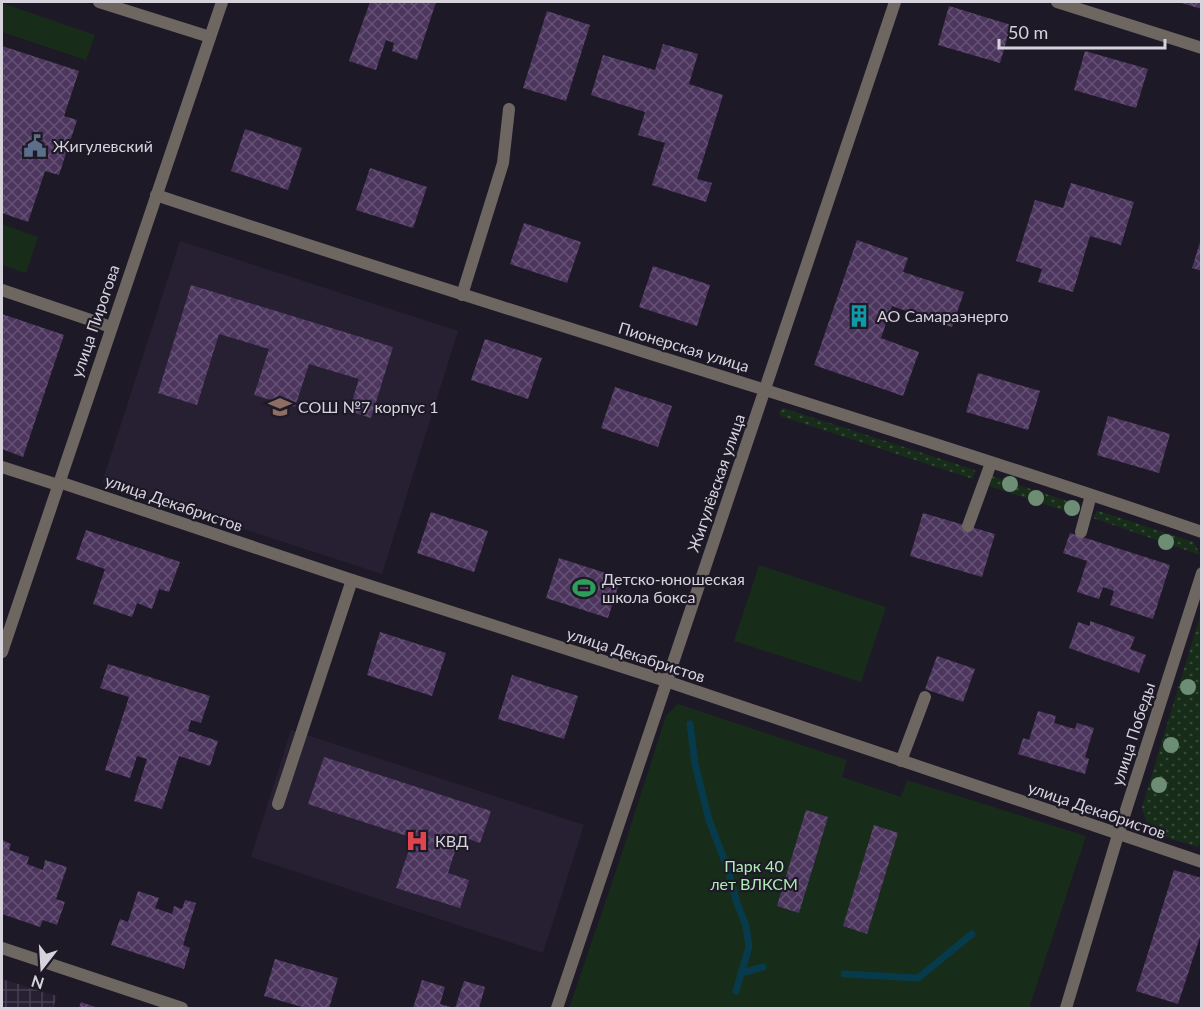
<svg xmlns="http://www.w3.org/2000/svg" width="1203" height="1010" font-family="Lato,sans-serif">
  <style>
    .built { fill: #272033 }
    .industrial { fill: url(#industrial-grid) }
    .grass { fill: url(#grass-dots) }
    .park { fill: #172d1a }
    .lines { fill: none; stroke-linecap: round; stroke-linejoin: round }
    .stream { stroke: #073a4b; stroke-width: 7 }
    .building { fill: url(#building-cross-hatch) }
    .service { stroke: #6d6661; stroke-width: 12 }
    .minor { stroke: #6d6661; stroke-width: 12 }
    .tree { fill: #6d8e74 }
    .labels { text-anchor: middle; stroke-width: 4.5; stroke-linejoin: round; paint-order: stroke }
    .poi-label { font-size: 16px; fill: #d6d3dd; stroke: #1e1927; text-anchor: start }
    .street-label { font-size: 16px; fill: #d6d3dd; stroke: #1e1927 }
    .park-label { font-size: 16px; fill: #adedb3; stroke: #1e1927 }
  </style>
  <defs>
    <pattern id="industrial-grid" width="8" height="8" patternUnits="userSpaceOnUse" patternTransform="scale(1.5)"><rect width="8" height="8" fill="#272033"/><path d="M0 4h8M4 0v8" fill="none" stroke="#464050"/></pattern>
    <pattern id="grass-dots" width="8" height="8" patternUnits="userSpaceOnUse" patternTransform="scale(1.5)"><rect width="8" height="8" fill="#172d1a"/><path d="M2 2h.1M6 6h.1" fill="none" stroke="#384b3b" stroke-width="1.8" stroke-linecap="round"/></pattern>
    <pattern id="building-cross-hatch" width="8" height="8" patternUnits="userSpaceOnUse" patternTransform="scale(1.5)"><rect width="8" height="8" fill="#4d365e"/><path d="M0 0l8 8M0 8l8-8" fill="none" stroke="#665275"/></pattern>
  </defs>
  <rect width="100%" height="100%" fill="#1e1927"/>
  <g class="built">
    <path d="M180,241L458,331L382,574L102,483Z"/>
    <path d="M291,730L584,825L543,953L251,857Z"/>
  </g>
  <path class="industrial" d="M2,979L57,996L53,1008H2Z"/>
  <g class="grass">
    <path d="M783,408L975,470L973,479L780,416L779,412Z"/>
    <path d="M992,476L1079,505L1078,515L989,486Z"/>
    <path d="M1097,511L1102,512L1194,542L1200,555L1093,518Z"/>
    <path d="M1201,613L1202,837L1198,847L1164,837L1157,826L1146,822L1142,807Z"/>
  </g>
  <g class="park">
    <path d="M2,3L95,35L86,60L2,32Z"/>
    <path d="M2,224L38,237L26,273L2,265Z"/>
    <path d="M759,565L886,607L861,682L734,641Z"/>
    <path d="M678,704L847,760L842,777L901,797L907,780L1086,836L1029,1008H569L617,868L666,716Z"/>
  </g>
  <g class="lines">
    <g class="stream">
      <path d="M690,724L695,764L709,820L728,869L736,900L746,926L749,947L736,991"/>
      <path d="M741,973L763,967"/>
      <path d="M844,974L918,978L972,934"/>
    </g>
  </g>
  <g class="building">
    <path d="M370,2H436L417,60L392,51L394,43L386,40L376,70L349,61Z"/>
    <path d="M1178,2H1202V9Z"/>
    <path d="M949,6L1011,25L1000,63L938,45Z"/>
    <path d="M547,11L590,25L566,101L523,88Z"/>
    <path d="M663,44L698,54L689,84L723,95L697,179L712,183L706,202L652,185L665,143L638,135L645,112L591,95L603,55L655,70Z"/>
    <path d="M2,46L79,71L64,116L77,120L59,175L45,171L28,222L2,213Z"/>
    <path d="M1085,51L1148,69L1136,108L1074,90Z"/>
    <path d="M245,129L302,148L288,190L231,171Z"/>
    <path d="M370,168L427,187L413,228L356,210Z"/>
    <path d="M1071,183L1134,202L1121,245L1090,236L1073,292L1038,282L1042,269L1016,261L1035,200L1063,208Z"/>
    <path d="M524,223L581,242L567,283L510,264Z"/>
    <path d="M1201,239H1202V271L1192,268Z"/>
    <path d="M857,240L908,258L903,272L964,292L952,327L892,306L881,338L919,352L903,396L814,365Z"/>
    <path d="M653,266L710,285L697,326L639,307Z"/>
    <path d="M191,285L393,347L371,418L349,411L359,379L309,364L295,407L254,395L269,349L219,334L197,405L158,393Z"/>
    <path d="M2,314L64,335L23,457L2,449Z"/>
    <path d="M485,339L542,358L528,399L471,380Z"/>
    <path d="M978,373L1040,391L1028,430L966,412Z"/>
    <path d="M615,387L672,406L658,447L601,428Z"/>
    <path d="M1108,416L1170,434L1159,473L1097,455Z"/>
    <path d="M431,512L488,531L474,572L417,553Z"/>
    <path d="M923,513L995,534L982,577L910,556Z"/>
    <path d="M86,530L180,562L169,592L159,589L152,609L137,603L132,617L93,604L105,569L76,559Z"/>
    <path d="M1070,533L1170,565L1153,619L1110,605L1114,591L1103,587L1099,599L1077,592L1087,561L1063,553Z"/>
    <path d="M559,558L621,578L608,618L546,598Z"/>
    <path d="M1090,621L1135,637L1130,649L1146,655L1139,673L1069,648L1078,622L1090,626Z"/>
    <path d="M380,632L446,653L432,696L367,675Z"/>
    <path d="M937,656L975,669L963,702L925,689Z"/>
    <path d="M108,664L210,696L201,723L191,720L188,731L218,741L210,766L179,756L162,809L134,801L147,759L137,756L130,778L105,770L129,697L100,688Z"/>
    <path d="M512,675L578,696L564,739L498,719Z"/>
    <path d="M1038,711L1056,716L1054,723L1075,729L1077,723L1094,728L1085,757L1089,759L1085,774L1018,754L1023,738L1029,740Z"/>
    <path d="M324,757L491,811L480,843L460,836L448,873L469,880L460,908L396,888L413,838L308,804Z"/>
    <path d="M806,810L828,817L799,913L777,906Z"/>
    <path d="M874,825L898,833L867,934L843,926Z"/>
    <path d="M2,840L11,844L9,850L29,857L27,864L43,870L45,860L67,867L56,899L65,902L57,925L43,920L40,927L2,914Z"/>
    <path d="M1174,870L1202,878V931L1178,1004L1136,991Z"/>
    <path d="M138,891L159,898L155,908L172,914L174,906L182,909L185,900L196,903L183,945L190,948L184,969L111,945L120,919L128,922Z"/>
    <path d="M275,959L338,978L329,1008H306L264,996Z"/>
    <path d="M422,980L445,987L440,1004L455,1008H413Z"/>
    <path d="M464,981L485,987L479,1008H455Z"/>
    <path d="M81,1002L98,1008H79Z"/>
  </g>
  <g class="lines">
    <g class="service">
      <path d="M462,295L503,163L509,109"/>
      <path d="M2,467L58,485"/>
      <path d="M968,526L991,463"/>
      <path d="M1081,532L1091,495"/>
      <path d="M901,761L925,697"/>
      <path d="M278,804L352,580"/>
    </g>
    <g class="minor">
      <path d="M99,2L210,37"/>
      <path d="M1057,2L1202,48"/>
      <path d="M156,195C503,311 855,414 1202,532"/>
      <path d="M2,290L111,327"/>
      <path d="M59,482L352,580L666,681L1202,862"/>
      <path d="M2,652L222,2"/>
      <path d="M2,948L182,1008"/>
      <path d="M557,1008L895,2"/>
      <path d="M1066,1008L1118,835L1202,573"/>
    </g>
  </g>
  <g class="tree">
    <circle cx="1010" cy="484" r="8"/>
    <circle cx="1036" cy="498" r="8"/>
    <circle cx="1072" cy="508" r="8"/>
    <circle cx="1166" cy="542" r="8"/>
    <circle cx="1188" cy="687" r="8"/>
    <circle cx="1171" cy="745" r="8"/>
    <circle cx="1159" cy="785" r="8"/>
  </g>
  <defs>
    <g id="civic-bare" transform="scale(1.8)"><path d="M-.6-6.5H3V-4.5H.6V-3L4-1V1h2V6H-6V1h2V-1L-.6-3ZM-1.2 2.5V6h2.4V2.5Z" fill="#5c6f8a" stroke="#1e1927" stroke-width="2.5" paint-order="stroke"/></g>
    <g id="building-bare" transform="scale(1.8)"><path d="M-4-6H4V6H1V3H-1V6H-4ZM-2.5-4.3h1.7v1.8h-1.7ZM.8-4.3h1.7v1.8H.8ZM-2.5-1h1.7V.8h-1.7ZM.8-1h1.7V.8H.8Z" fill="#0f9aa8" stroke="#1e1927" stroke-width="2.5" paint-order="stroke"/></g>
    <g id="school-bare" transform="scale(1.8)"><path d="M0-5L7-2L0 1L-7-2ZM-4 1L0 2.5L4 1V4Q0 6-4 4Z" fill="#8d6e63" stroke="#1e1927" stroke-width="2.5" paint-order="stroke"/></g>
    <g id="stadium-bare" transform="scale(1.8)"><path d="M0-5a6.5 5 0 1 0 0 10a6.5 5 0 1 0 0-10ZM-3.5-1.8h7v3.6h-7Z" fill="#2e9e5b" stroke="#1e1927" stroke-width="2.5" paint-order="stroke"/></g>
    <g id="hospital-bare" transform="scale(1.8)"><path d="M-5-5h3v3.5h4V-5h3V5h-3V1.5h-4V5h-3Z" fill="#e0444e" stroke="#1e1927" stroke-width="2.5" paint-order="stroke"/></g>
  </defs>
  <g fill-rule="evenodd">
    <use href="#civic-bare" x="35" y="146"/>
    <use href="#building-bare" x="859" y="316"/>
    <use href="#school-bare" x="280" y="407"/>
    <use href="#stadium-bare" x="584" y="588"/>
    <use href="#hospital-bare" x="417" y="841"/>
  </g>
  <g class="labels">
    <g class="poi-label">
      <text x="53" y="152">Жигулевский</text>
      <text x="877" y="322">АО Самараэнерго</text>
      <text x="298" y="413">СОШ №7 корпус 1</text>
      <text x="602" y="585">Детско-юношеская<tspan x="602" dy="18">школа бокса</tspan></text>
      <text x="435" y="847">КВД</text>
    </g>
    <g class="street-label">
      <text transform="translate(95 321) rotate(-71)" y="6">улица Пирогова</text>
      <text transform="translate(684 347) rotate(17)" y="6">Пионерская улица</text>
      <text transform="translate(716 483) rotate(-71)" y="6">Жигулёвская улица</text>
      <text transform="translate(174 503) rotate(19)" y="6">улица Декабристов</text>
      <text transform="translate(636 655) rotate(18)" y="6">улица Декабристов</text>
      <text transform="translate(1133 734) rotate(-72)" y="6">улица Победы</text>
      <text transform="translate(1097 810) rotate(19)" y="6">улица Декабристов</text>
    </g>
    <g class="park-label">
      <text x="754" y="872">Парк 40<tspan x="754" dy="18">лет ВЛКСМ</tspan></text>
    </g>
  </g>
  <rect width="1203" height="1010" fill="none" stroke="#d6d3dd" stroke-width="6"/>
  <g transform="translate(42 968) rotate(197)" stroke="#1e1927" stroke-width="4.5" paint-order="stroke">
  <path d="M0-4.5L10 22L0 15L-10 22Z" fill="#d6d3dd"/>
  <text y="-9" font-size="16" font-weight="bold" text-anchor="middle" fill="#d6d3dd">N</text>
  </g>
  <path d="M999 39v9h166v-9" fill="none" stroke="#d6d3dd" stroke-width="3"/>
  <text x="1008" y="39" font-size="18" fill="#d6d3dd" stroke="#1e1927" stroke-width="4.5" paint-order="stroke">50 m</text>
</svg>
